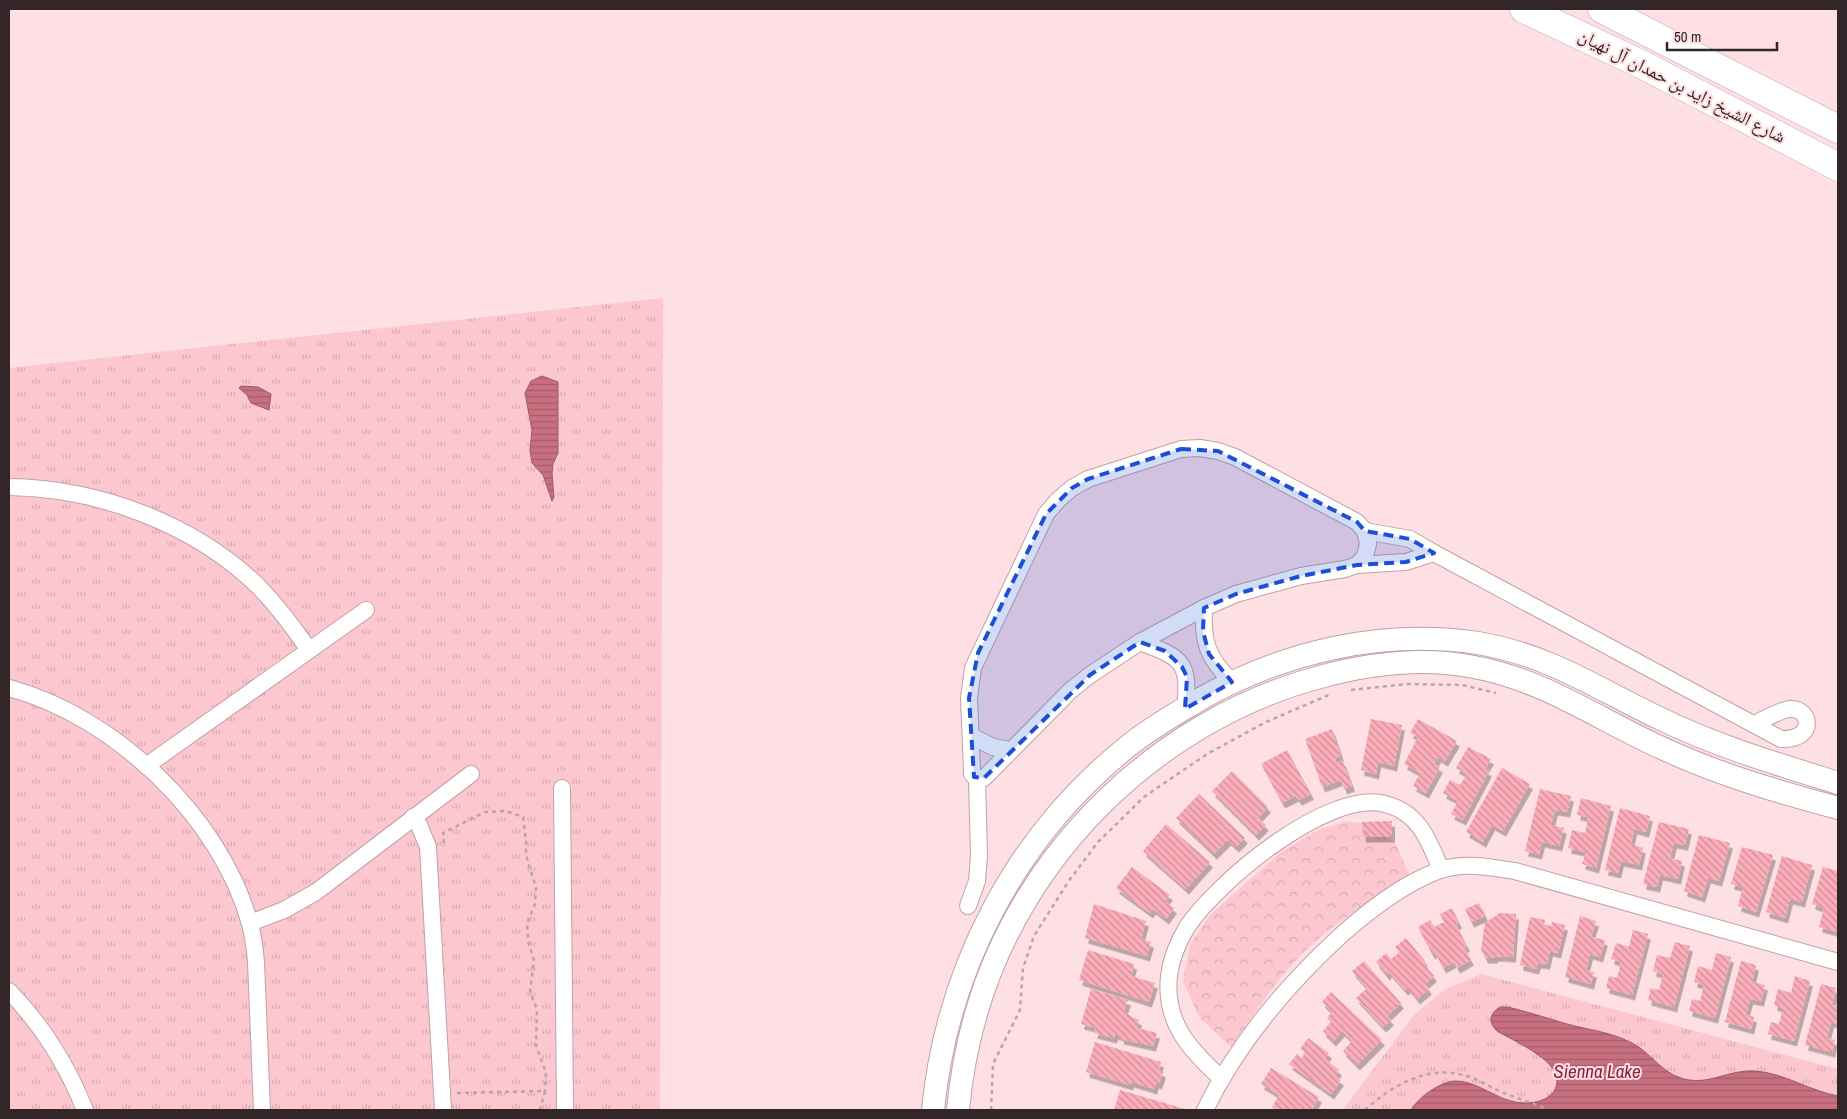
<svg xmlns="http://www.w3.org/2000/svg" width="1847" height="1119" font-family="'Archivo Narrow','Noto Naskh Arabic',sans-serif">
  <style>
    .grass { fill: url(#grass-tufts) }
    .park { fill: url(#park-crowns) }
    .water { fill: url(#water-rules); stroke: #9c5a66 }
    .building { fill: url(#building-back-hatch); filter: url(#shadow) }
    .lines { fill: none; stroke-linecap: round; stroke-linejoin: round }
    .street-casing { stroke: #bfa2a6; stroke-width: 18 }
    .secondary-casing { stroke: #bfa2a6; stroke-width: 24 }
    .highway-casing { stroke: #bfa2a6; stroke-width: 29 }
    .path { stroke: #bca3a6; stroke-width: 2.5; stroke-dasharray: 4 4; stroke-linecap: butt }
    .street { stroke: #fff; stroke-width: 16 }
    .secondary { stroke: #fff; stroke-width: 22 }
    .highway { stroke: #fff; stroke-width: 28 }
    .marked { fill: #1d4ed8; fill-opacity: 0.2; stroke: #1d4ed8; stroke-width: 4; stroke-dasharray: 10 6; stroke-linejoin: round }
    .labels { text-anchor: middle; stroke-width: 4; stroke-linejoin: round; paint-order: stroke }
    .street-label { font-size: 18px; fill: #322628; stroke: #fedfe3 }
    .water-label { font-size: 19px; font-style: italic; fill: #8c203f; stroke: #fedfe3 }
  </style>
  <defs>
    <pattern id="grass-tufts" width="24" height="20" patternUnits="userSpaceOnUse" patternTransform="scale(1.25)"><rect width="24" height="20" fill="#fcc7ce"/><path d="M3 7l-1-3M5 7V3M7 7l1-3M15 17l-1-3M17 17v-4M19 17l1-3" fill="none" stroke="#d8abb1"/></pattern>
    <pattern id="park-crowns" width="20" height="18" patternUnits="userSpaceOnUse" patternTransform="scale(1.25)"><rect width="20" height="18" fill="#fcc7ce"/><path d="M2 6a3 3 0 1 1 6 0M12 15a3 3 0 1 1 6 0" fill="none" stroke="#d8abb1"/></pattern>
    <pattern id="water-rules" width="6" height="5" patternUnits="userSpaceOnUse" patternTransform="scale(1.25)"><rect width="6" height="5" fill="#c97080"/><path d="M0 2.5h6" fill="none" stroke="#a45c69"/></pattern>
    <pattern id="building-back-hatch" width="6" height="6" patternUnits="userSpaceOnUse" patternTransform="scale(1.25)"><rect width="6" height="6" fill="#fbaeba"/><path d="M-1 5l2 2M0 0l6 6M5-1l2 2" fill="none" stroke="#cc8d97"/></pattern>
    <filter id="shadow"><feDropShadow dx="3" dy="5.5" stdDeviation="0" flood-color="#0004"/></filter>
  </defs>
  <rect width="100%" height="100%" fill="#fedfe3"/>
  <g class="grass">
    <path d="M663,298L660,1110H9V368Z"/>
    <path d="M1481,974L1838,1069V1110H1343L1414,1015L1444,990Z"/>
  </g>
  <path class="park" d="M1348,821L1377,826L1396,844L1410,877C1372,899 1335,922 1304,952C1277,978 1253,1016 1231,1047L1199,1017L1183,981L1190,944L1210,915L1281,852L1318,830Z"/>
  <g class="water">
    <path d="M542,376L558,382V453L553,464L552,474L554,497L552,501L543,475L532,463L530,450L532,430L525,393L531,381Z"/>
    <path d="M241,386L258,387L271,394L269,410L251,403L247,395L239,388Z"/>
    <path d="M1500,1007H1508C1528,1012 1547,1018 1567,1024C1589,1030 1611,1032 1632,1043C1650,1052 1661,1072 1681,1078C1707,1087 1729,1069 1755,1071C1784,1073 1810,1091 1838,1096V1110H1411C1419,1097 1438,1083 1454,1081C1474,1080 1492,1096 1511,1101C1529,1106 1558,1102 1557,1079C1556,1059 1512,1040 1497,1031C1488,1022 1489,1014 1500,1007Z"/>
  </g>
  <g class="building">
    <path d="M1371,719L1402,725L1394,766L1378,762L1376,774L1361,770Z"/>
    <path d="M1418,719L1457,741L1445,761L1438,757L1434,764L1440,767L1426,793L1413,786L1420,773L1404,764L1418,737L1410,733Z"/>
    <path d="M1332,729L1341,756L1335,758L1336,763L1343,761L1352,786L1344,789L1341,780L1322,787L1305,739Z"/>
    <path d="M1468,747L1491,759L1485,769L1489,771L1463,820L1451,814L1458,801L1443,793L1450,780L1460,785L1467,774L1456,768Z"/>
    <path d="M1287,750L1311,794L1299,800L1296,796L1282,803L1261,764Z"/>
    <path d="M1502,768L1530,784L1503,831L1492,825L1483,842L1466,832Z"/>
    <path d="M1232,771L1268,807L1258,818L1266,825L1256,835L1212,791Z"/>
    <path d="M1540,789L1571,796L1567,812L1555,810L1551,825L1564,828L1559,846L1542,842L1539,854L1525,851Z"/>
    <path d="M1199,794L1245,838L1236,847L1228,840L1214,854L1176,818Z"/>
    <path d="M1581,798L1611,806L1596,868L1582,864L1586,852L1568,848L1572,830L1585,833L1588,817L1577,815Z"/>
    <path d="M1620,808L1650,816L1646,832L1634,829L1631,844L1643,848L1639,865L1621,861L1618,873L1605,870Z"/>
    <path d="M1392,821V837H1363L1362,822Z"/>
    <path d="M1659,822L1689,829L1685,845L1674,843L1670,858L1682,861L1678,879L1660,875L1657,887L1643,884Z"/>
    <path d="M1166,824L1210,862L1186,889L1143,851Z"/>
    <path d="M1699,835L1730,843L1719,881L1708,878L1702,897L1684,891Z"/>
    <path d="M1742,847L1773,855L1756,912L1738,906L1743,887L1731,884Z"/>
    <path d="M1782,856L1812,865L1802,902L1790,899L1785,918L1766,912Z"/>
    <path d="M1132,867L1170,895L1165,901L1174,908L1166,919L1153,909L1150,913L1116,888Z"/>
    <path d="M1823,867L1838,871V932L1819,927L1824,908L1812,904Z"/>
    <path d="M1479,903L1485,916L1471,922L1465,909Z"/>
    <path d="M1094,904L1146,921L1141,939L1151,942L1147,956L1085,938Z"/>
    <path d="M1452,908L1459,923L1456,925L1467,946L1464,948L1471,960L1457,968L1454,962L1443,968L1435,952L1432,954L1418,927L1430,920L1434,927L1444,922L1440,914Z"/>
    <path d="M1500,913L1516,914L1513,957L1495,956V958H1485L1481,949L1485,923Z"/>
    <path d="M1580,916L1596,921L1591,937L1605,940L1600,957L1590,954L1586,970L1594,972L1591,984L1565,977Z"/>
    <path d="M1530,917L1545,920L1544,925L1551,926L1552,922L1565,925L1558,953L1550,951L1547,964L1538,963L1536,969L1520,965Z"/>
    <path d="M1633,930L1648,934L1632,995L1606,988L1609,976L1617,978L1621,962L1611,959L1616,943L1629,947Z"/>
    <path d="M1406,938L1425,961L1423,963L1434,976L1425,984L1429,989L1417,999L1408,988L1405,990L1389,972L1387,975L1376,962L1386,953L1391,959L1400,952L1395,947Z"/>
    <path d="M1675,942L1690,946L1674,1007L1648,1000L1651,988L1659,990L1663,974L1653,971L1657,955L1670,958Z"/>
    <path d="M1088,950L1134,964L1131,976L1155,983L1149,1002L1079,980Z"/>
    <path d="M1716,953L1731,957L1715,1018L1689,1011L1692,999L1700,1001L1704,985L1694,982L1698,966L1712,970Z"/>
    <path d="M1364,961L1401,1003L1387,1016L1391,1020L1383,1027L1356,998L1367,988L1352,971Z"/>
    <path d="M1741,961L1756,965L1752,982L1765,985L1761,1001L1750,999L1746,1015L1754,1017L1751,1029L1725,1022Z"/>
    <path d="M1795,976L1810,981L1794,1041L1768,1034L1771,1022L1779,1024L1783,1008L1774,1005L1778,989L1791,993Z"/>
    <path d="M1821,984L1836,988L1832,1005L1838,1006V1024L1831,1022L1827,1038L1835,1040L1832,1052L1805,1045Z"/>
    <path d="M1091,989L1128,1000L1124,1011L1132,1017L1139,1020L1137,1028L1157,1033L1153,1046L1121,1039V1036L1115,1034L1114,1038L1094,1033L1096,1028L1081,1024Z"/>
    <path d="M1331,992L1382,1040L1357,1065L1343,1051L1352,1041L1342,1031L1333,1041L1323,1031L1331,1022L1327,1018L1332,1012L1322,1002Z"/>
    <path d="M1308,1038L1329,1053L1325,1059L1339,1070L1335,1076L1341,1080L1331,1094L1289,1064L1297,1054L1302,1058L1305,1052L1300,1049Z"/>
    <path d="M1095,1042L1161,1062L1159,1070L1163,1072L1159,1084L1156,1083L1154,1089L1131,1082L1130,1085L1086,1072Z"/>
    <path d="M1271,1068L1319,1097L1312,1110L1304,1109L1303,1110H1277L1272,1107L1279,1095L1261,1084Z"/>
    <path d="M1120,1090L1185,1109L1184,1110H1114Z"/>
  </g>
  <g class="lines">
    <g class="street-casing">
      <g id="street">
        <path d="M1200,448L1218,451L1235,457L1357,522L1365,531L1368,544L1365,556L1357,565L1345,569L1301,576L1236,594L1204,608L1140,642L1090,675L1071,690L984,778L977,779L972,774V771L969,698L973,668L1046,514L1058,500L1072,488L1088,479L1181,449Z"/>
        <path d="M9,487C98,488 195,524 259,587C278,607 294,628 309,650"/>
        <path d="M1365,531L1410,539L1434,553L1781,739C1818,740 1810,707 1790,709C1782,709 1763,720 1754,724"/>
        <path d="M1357,565L1406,562L1434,553"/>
        <path d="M1204,608C1202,643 1208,658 1232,682"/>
        <path d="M1140,642C1183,658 1190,662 1185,709"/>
        <path d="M9,688C114,716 221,817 250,924C253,936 255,949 256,962L262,1110"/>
        <path d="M971,736L993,747L1010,750"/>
        <path d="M146,766L366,610"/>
        <path d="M562,788L565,1110"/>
        <path d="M413,817L419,825L428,847L443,1110"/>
        <path d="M968,906L977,881L979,856L977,779"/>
        <path d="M250,923L284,910L316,892L471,774"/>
        <path d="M9,991C43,1026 67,1065 85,1110"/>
        <path d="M1222,1079C1190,1050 1164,1023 1169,976C1171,959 1178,942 1187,927C1217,882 1328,789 1385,804C1419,812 1429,841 1441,870"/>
        <path d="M1205,1110C1237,1044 1285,987 1339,937C1368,911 1402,884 1440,870C1464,862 1491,867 1515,871L1838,962"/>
      </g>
    </g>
    <g class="secondary-casing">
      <g id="secondary">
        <path d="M933,1110C947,968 1016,836 1127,747C1150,728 1177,713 1202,698C1286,651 1383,629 1478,643C1549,655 1596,688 1659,718C1716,746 1777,764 1838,783"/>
        <path d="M958,1110C961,1078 967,1045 976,1014C1022,853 1158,720 1320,677C1368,664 1424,657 1474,667C1545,680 1599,720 1664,749C1720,775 1779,792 1838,808"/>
      </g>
    </g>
    <g class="highway-casing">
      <g id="highway">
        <path d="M1524,9L1643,65L1838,167"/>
        <path d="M1602,9L1838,129"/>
      </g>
    </g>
    <g class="path">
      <path d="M1351,690L1407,684L1462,685L1496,693"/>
      <path d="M444,843L443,833L485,812L506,811L523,817L526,840V855L536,888L535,904L527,924L528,940L534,961L530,992L537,1009L536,1045L546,1073L545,1091"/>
      <path d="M457,1093L545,1091L540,1110"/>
      <path d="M991,1110L993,1064L1020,1010L1023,968L1034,936L1068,882L1098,842L1144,797L1207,754L1266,722L1331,694"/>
      <path d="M1365,1110C1391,1086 1427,1065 1463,1075C1477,1078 1489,1087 1502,1092C1518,1099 1534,1103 1549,1110"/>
    </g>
    <use href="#street" class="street"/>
    <use href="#secondary" class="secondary"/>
    <use href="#highway" class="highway"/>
  </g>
  <path class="marked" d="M1181,449L1218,451L1357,522L1365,531L1410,539L1434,553L1406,562L1357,565L1301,576L1236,594L1204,608L1203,631L1209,654L1232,682L1185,709L1187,677L1182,667L1165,651L1140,642L1090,675L984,778L974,777L969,698L978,653L1046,514L1072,488L1088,479Z"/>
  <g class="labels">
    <g class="street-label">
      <text transform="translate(1682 86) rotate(27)" y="6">شارع الشيخ زايد بن حمدان آل نهيان</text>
    </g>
    <g class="water-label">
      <text x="1597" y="1078">Sienna Lake</text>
    </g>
  </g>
  <rect width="1847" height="1119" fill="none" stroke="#322628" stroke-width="20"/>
  <path d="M1667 42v8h110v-8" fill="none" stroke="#322628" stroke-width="2.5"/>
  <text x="1674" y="42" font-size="15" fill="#322628" stroke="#fedfe3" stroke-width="4" paint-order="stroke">50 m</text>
</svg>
